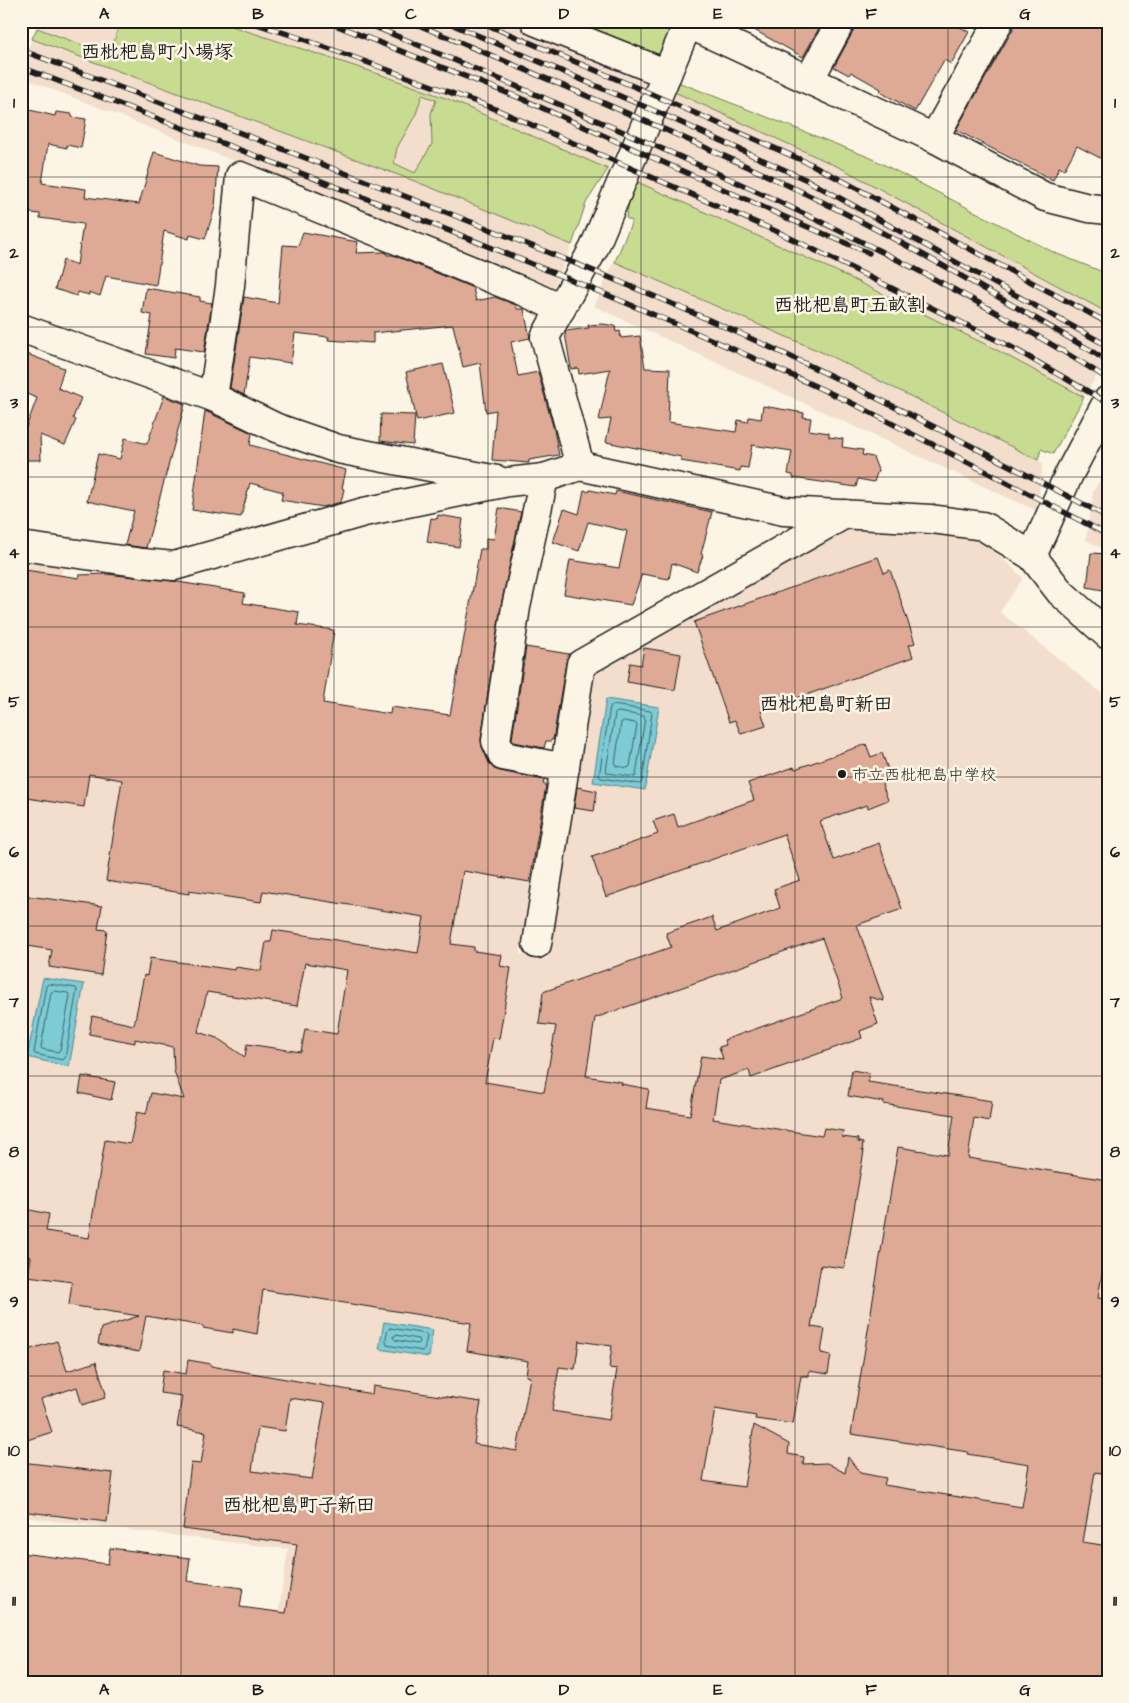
<svg xmlns="http://www.w3.org/2000/svg" width="1129" height="1703" font-family="'Architects Daughter','Klee One',sans-serif">
  <style>
    .built { fill: #f3decd }
    .green { fill: #c8dc91; stroke: #727c56; fill-rule: evenodd }
    .water { fill: #7bcbd5; stroke: #55858b }
    .lines { fill: none; stroke-linecap: round; stroke-linejoin: round }
    .shore { stroke: #426266; stroke-width: 1 }
    .building { fill: #dfaa95; stroke: #1c1c1c; fill-rule: evenodd }
    .minor-casing { stroke: #1c1c1c; stroke-width: 31 }
    .minor { stroke: #fcf5e5; stroke-width: 28 }
    .rail-casing { stroke: #1c1c1c; stroke-width: 5.5 }
    .rail { stroke: #fcf5e5; stroke-width: 4; stroke-dasharray: 11; stroke-linecap: butt }
    .grid { fill: none; stroke: #1c1c1c; stroke-width: 1; stroke-opacity: 0.55 }
    .poi-dot { fill: #1c1c1c; stroke: #fcf5e5; stroke-width: 2 }
    .labels { text-anchor: middle; stroke-width: 5; stroke-linejoin: round; paint-order: stroke }
    .poi-label { font-size: 16px; fill: #1c1c1c; stroke: #fcf5e5; text-anchor: start }
    .quarter-label { font-size: 19px; font-weight: bold; fill: #1c1c1c; stroke: #fcf5e5 }
    .neatline { fill: none; stroke: #1c1c1c; stroke-width: 2 }
    .grid-label { font-size: 16px; text-anchor: middle; font-weight: bold; fill: #1c1c1c }
  </style>
  <rect width="100%" height="100%" fill="#fcf5e5"/>
  <filter id="ink" filterUnits="userSpaceOnUse"><feTurbulence type="fractalNoise" baseFrequency=".02" numOctaves="2"/><feDisplacementMap in="SourceGraphic" scale="10" xChannelSelector="R" yChannelSelector="G"/><feConvolveMatrix kernelMatrix="1 2 1 2 8 2 1 2 1" color-interpolation-filters="sRGB"/></filter>
  <g filter="url(#ink)">
    <g class="built">
      <path d="M39,21H510L648,80L608,169L586,203L572,245L554,287L21,77V67Z"/>
      <path d="M668,89L871,158L1055,253L1108,274V355L1053,454L1041,449L1038,460L1043,463L1037,511L594,306L632,221L626,218L633,180Z"/>
      <path d="M1108,465V552L1086,540L1093,492Z"/>
      <path d="M851,523L953,534L985,541L1023,578L1000,612L1108,698V1682H268L288,1549L21,1517V554L64,560L47,660L52,738L543,820L520,954L547,959L563,850L595,670Z"/>
    </g>
    <g class="green">
      <path d="M121,21H216L382,75L448,99L608,169L586,203L572,245L417,182L32,39L37,28L109,55ZM422,95L436,100L431,113L432,144L415,173L394,163L397,148L416,114Z"/>
      <path d="M554,21H655L669,26L673,37L661,61Z"/>
      <path d="M673,80L871,158L1055,253L1108,274V313L843,169L668,89Z"/>
      <path d="M633,180L838,272L993,348L1084,397L1053,454L1041,449L1038,460L828,355L615,262L632,221L626,218Z"/>
    </g>
    <g class="water">
      <path d="M606,699L659,707L645,790L593,782Z"/>
      <path d="M43,978L84,984L69,1067L27,1057Z"/>
      <path d="M384,1322L433,1330L429,1357L379,1349Z"/>
    </g>
    <g class="lines">
      <g class="shore">
        <path d="M613,705L650,711L652,713L642,782L640,784L601,778L599,776L610,707Z"/>
        <path d="M618,712L644,716L645,718L636,775L635,777L608,773L606,771L615,714Z"/>
        <path d="M624,721L635,723L637,725L630,766L628,768L616,766L615,764L621,723Z"/>
        <path d="M49,984L76,988L77,990L65,1058L63,1060L35,1054L34,1052L46,986Z"/>
        <path d="M54,991L68,993L70,996L60,1050L58,1052L42,1049L41,1047L51,993Z"/>
        <path d="M390,1328L426,1334L427,1336L424,1350L422,1351L387,1345C385,1341 386,1331 390,1328Z"/>
        <path d="M396,1335L418,1339L419,1342L417,1344L395,1340L393,1337Z"/>
      </g>
    </g>
    <g class="building">
      <path d="M738,21H823L803,57Z"/>
      <path d="M857,21H949L969,32L951,64L944,60L915,111L880,92L881,89L851,72L849,75L834,67L855,28Z"/>
      <path d="M1015,21H1108V162L1077,146L1064,170L1059,167L1053,180L956,130L1013,29Z"/>
      <path d="M21,108L55,116L56,112L72,114V117L86,119L81,148L67,145V148L48,144L42,183L86,189L85,197L139,204L154,152L199,166L218,167L215,207L205,239L190,235L189,239L164,231L156,285L106,276L100,296L89,292V295L78,292L77,296L55,289L63,260L77,265L83,224L40,218V214L21,212Z"/>
      <path d="M303,232L358,242L356,253L384,252L387,253V255H393L473,288L476,301L495,297L516,305L517,309H524L530,338L511,342L518,376L538,372L554,430L559,455L529,460V463L492,460L496,410L486,412L480,363L463,367L453,325L373,333V343L328,340L329,337L295,333L291,363L250,357L244,395L230,388L244,297L278,303L283,245L298,246Z"/>
      <path d="M146,288L200,297V301L212,303L204,352L175,348L174,358L146,354L152,315L142,313Z"/>
      <path d="M603,324L615,326L616,332L620,331L621,338L640,336L645,368L670,369L668,422L736,432L738,420L748,422L749,417L761,419L763,406L804,413L803,417L811,418L809,430L829,433V437L843,439L842,447L863,450L862,455L873,457L878,470L874,482L858,479L856,487L793,478V475L788,474L792,451L752,445L748,468L740,467V471L681,461V457L606,442L611,419L599,420L610,369L579,374L578,368L571,369L565,333L566,331L589,328L588,325Z"/>
      <path d="M27,354L64,368L58,388L81,398L73,418L76,420L65,445L40,435L41,460H21V433H24L37,398L21,392V370Z"/>
      <path d="M443,364L455,413L417,421L406,372Z"/>
      <path d="M164,396L185,404L146,548L125,545L134,511L87,501L98,454L120,459L125,438L147,444Z"/>
      <path d="M205,411L252,433L250,445L346,470L342,488L344,489L341,502L323,507L281,500L283,492L250,483L241,517L192,510Z"/>
      <path d="M381,414L415,415L413,445L380,441Z"/>
      <path d="M584,490L589,492L590,490L615,495L616,491L712,512L701,554L703,555L697,572L672,563L669,579L642,574L631,605L564,594L570,560L619,568L627,531L588,522L579,551L553,542L564,509L579,514Z"/>
      <path d="M499,508L521,512L501,605L481,739L482,747L489,763L494,769L500,771L544,780L543,784L546,785L530,882L463,871L451,944L474,947V951L502,955L500,966L511,968L499,1039L493,1038L485,1082L544,1092L556,1026L539,1024L543,992L671,947L666,933L712,917L717,931L780,908L774,889L800,880L784,834L606,897L592,857L658,834L653,821L674,814L678,827L754,800L748,783L794,767L795,769L866,744L871,757L882,753L892,780L882,784L888,800L868,808L867,805L820,821L834,860L879,843L902,909L857,925L884,1001L869,997L878,1024L860,1031L862,1038L751,1078L749,1070L719,1080L713,1119L822,1136L824,1128L843,1131L842,1137L858,1139V1142L863,1143L862,1151H864L844,1268L821,1265L811,1327L825,1329L821,1353L831,1355L828,1374L809,1371V1376H801L793,1424L755,1419L756,1416L715,1409L703,1481L744,1487L754,1425L789,1444L788,1454L804,1457L803,1464L827,1463L845,1473L848,1457L860,1473L886,1478L884,1485L1022,1507L1029,1464L967,1454L968,1452L851,1434L898,1147L948,1155L954,1115L883,1104L884,1102L848,1096L852,1070L869,1073L868,1082L992,1101L989,1121L974,1118L968,1158L1108,1180V1238L1098,1298L1108,1299V1474L1095,1472L1083,1542L1108,1546V1682H21V1553L108,1564L110,1548L190,1558L187,1581L243,1588L240,1607L286,1613L297,1544L183,1529L191,1463L201,1464L206,1432L177,1427L182,1396L160,1393L163,1370L186,1374L188,1360L211,1364V1366L372,1394L373,1386L481,1402L474,1444L517,1451L530,1377L526,1376L528,1361L467,1351L471,1323L263,1290L257,1334L233,1329V1333L203,1328V1326L146,1316L139,1352L98,1344L101,1328L139,1316L69,1305L72,1282L28,1276L31,1257L21,1254V1208L49,1214L46,1231L89,1238L105,1140L130,1144L137,1112L146,1114L151,1093L184,1099L174,1071L173,1047L135,1039V1043L89,1034L92,1016L134,1025L144,975L147,976L150,958L235,970L236,967L261,971L266,942H271L273,930L418,953L424,917L263,891L261,902L189,891V894L106,881L122,780L89,774L84,807L21,797V591L25,570L79,578V575L106,574L172,581L245,593L243,603L299,612L297,625L334,630L323,703L390,714L391,707L450,715L480,549H486V538L494,539ZM822,938L843,998L724,1040L726,1045L719,1047L723,1059L701,1056L690,1115L646,1108L649,1089L621,1084L622,1082L586,1076L595,1018ZM305,963L347,970L337,1034L305,1029L301,1052L247,1044L245,1057L217,1038L198,1032L207,992L297,1006ZM579,1341L612,1346L609,1368L617,1369L609,1420L552,1411L559,1367L575,1369ZM290,1398L325,1403L312,1479L252,1471L258,1427L285,1431Z"/>
      <path d="M438,515L463,519L459,547L427,542L431,518L437,519Z"/>
      <path d="M1091,553L1108,554V591L1087,587Z"/>
      <path d="M878,557L884,573L890,570L899,595L915,643L909,645L913,657L761,711L766,726L741,734L735,720L729,722L694,622Z"/>
      <path d="M526,647L569,654L566,662L553,740L552,739L551,741H546L544,748L514,742L512,739Z"/>
      <path d="M644,648L681,654L675,690L627,682L630,663L641,665Z"/>
      <path d="M577,787L597,791L594,811L574,808Z"/>
      <path d="M21,895L102,906L98,929L107,930L101,975L49,967L52,950L21,945Z"/>
      <path d="M82,1076L115,1082L111,1100L79,1093Z"/>
      <path d="M57,1341L67,1371L96,1362L106,1394L104,1395L105,1398L82,1405L77,1387L41,1399L52,1432L21,1442V1352Z"/>
      <path d="M21,1462L113,1473L107,1522L21,1511Z"/>
    </g>
    <g class="lines">
      <g class="minor-casing">
        <g id="minor">
          <path d="M535,21L667,74"/>
          <path d="M682,21L934,138L1045,197L1089,208L1108,210"/>
          <path d="M809,80L841,21"/>
          <path d="M934,138L999,21"/>
          <path d="M21,328L213,397L277,428L338,449L497,480"/>
          <path d="M213,397L230,286L240,176L527,293L561,309"/>
          <path d="M580,466L545,337L594,248L689,21"/>
          <path d="M544,478L516,607L496,741L503,756L565,768"/>
          <path d="M21,546L143,563L174,566L364,512L508,482L544,478L580,466L784,511L931,519L983,526L1032,556L1060,592L1108,635"/>
          <path d="M1032,556L1069,474L1108,400"/>
          <path d="M537,944L581,664L845,514"/>
        </g>
      </g>
      <use href="#minor" class="minor"/>
      <g class="rail-casing">
        <g id="rail">
          <path d="M248,21L300,38L493,108L780,233L1011,347L1108,403"/>
          <path d="M325,21L520,98L787,218L869,253"/>
          <path d="M361,21C615,128 874,231 1108,379"/>
          <path d="M409,21C540,76 671,130 800,191C900,239 995,295 1090,350L1108,362"/>
          <path d="M444,21L662,114L807,180L1108,346"/>
          <path d="M478,21L640,89L813,165L1108,323"/>
          <path d="M21,50C133,92 244,134 355,177C501,233 647,290 789,356C897,406 1002,462 1108,517"/>
          <path d="M21,67C298,172 576,274 843,399C867,410 889,422 912,434C978,467 1043,501 1108,535"/>
        </g>
      </g>
      <use href="#rail" class="rail"/>
    </g>
  </g>
  <path class="grid" d="M181,21V1682M334,21V1682M488,21V1682M641,21V1682M795,21V1682M948,21V1682M21,177H1108M21,327H1108M21,477H1108M21,627H1108M21,777H1108M21,926H1108M21,1076H1108M21,1226H1108M21,1376H1108M21,1526H1108"/>
  <circle class="poi-dot" cx="842" cy="774" r="5"/>
  <g class="labels">
    <g class="poi-label">
      <text x="852" y="780">市立西枇杷島中学校</text>
    </g>
    <g class="quarter-label">
      <text x="157" y="58">西枇杷島町小場塚</text>
      <text x="850" y="311">西枇杷島町五畝割</text>
      <text x="826" y="710">西枇杷島町新田</text>
      <text x="299" y="1511">西枇杷島町子新田</text>
    </g>
  </g>
  <rect width="1129" height="1703" fill="none" stroke="#fcf5e5" stroke-width="55"/>
  <rect x="28" y="28" width="1074" height="1648" class="neatline"/>
  <g class="grid-label">
    <text x="104" y="19">A</text>
    <text x="258" y="19">B</text>
    <text x="411" y="19">C</text>
    <text x="564" y="19">D</text>
    <text x="718" y="19">E</text>
    <text x="871" y="19">F</text>
    <text x="1025" y="19">G</text>
    <text x="14" y="108">1</text>
    <text x="1115" y="108">1</text>
    <text x="14" y="258">2</text>
    <text x="1115" y="258">2</text>
    <text x="14" y="408">3</text>
    <text x="1115" y="408">3</text>
    <text x="14" y="558">4</text>
    <text x="1115" y="558">4</text>
    <text x="14" y="707">5</text>
    <text x="1115" y="707">5</text>
    <text x="14" y="857">6</text>
    <text x="1115" y="857">6</text>
    <text x="14" y="1007">7</text>
    <text x="1115" y="1007">7</text>
    <text x="14" y="1157">8</text>
    <text x="1115" y="1157">8</text>
    <text x="14" y="1307">9</text>
    <text x="1115" y="1307">9</text>
    <text x="14" y="1456">10</text>
    <text x="1115" y="1456">10</text>
    <text x="14" y="1606">11</text>
    <text x="1115" y="1606">11</text>
    <text x="104" y="1695">A</text>
    <text x="258" y="1695">B</text>
    <text x="411" y="1695">C</text>
    <text x="564" y="1695">D</text>
    <text x="718" y="1695">E</text>
    <text x="871" y="1695">F</text>
    <text x="1025" y="1695">G</text>
  </g>
</svg>
